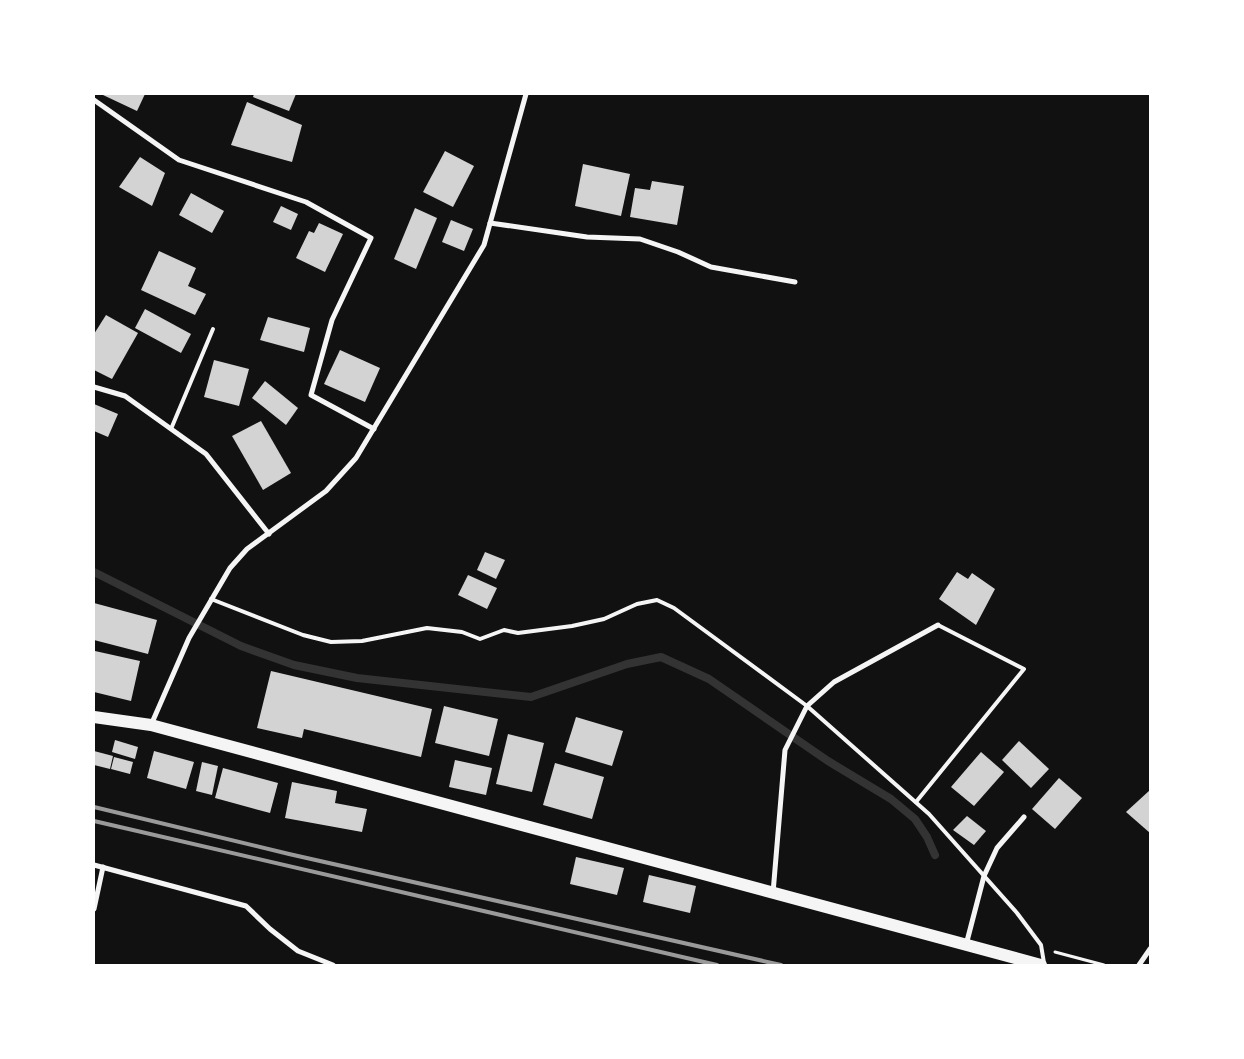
<svg xmlns="http://www.w3.org/2000/svg" width="1244" height="1059" font-family="Manrope,sans-serif">
  <style>
    .lines { fill: none; stroke-linecap: round; stroke-linejoin: round }
    .stream { stroke: #333; stroke-width: 8 }
    .building { fill: #d3d3d3 }
    .path { stroke: #f5f5f5; stroke-width: 3 }
    .service { stroke: #f5f5f5; stroke-width: 4 }
    .minor { stroke: #f5f5f5; stroke-width: 5 }
    .primary { stroke: #f5f5f5; stroke-width: 12 }
    .rail { stroke: #9a9a9a; stroke-width: 4 }
  </style>
  <rect width="100%" height="100%" fill="#111"/>
  <g class="lines">
    <path class="stream" d="M94,572L241,646L294,665L357,678L531,697L627,664L661,657L709,679L828,761L891,799L915,819L927,837L935,855"/>
  </g>
  <g class="building">
    <path d="M104,94H145L137,111L103,95Z"/>
    <path d="M254,94H296L289,111L253,97Z"/>
    <path d="M247,102L302,125L292,162L231,145Z"/>
    <path d="M445,151L474,166L453,207L423,192Z"/>
    <path d="M140,157L165,173L152,206L119,187Z"/>
    <path d="M583,164L630,174L621,216L575,206Z"/>
    <path d="M652,181L684,186L677,225L630,217L635,188L650,190Z"/>
    <path d="M191,193L224,211L212,233L179,215Z"/>
    <path d="M281,206L298,214L291,230L273,222Z"/>
    <path d="M415,208L437,218L416,269L394,259Z"/>
    <path d="M451,220L473,229L464,251L442,242Z"/>
    <path d="M319,223L343,234L325,272L296,258L309,231L314,233Z"/>
    <path d="M159,251L196,268L188,286L206,294L195,315L141,290Z"/>
    <path d="M145,309L191,334L181,353L135,328Z"/>
    <path d="M106,315L138,333L112,379L94,370V334Z"/>
    <path d="M268,317L310,328L304,352L260,340Z"/>
    <path d="M340,350L380,368L365,402L324,384Z"/>
    <path d="M214,360L249,369L239,406L204,397Z"/>
    <path d="M265,381L298,408L286,425L252,398Z"/>
    <path d="M94,404L118,414L108,437L94,431Z"/>
    <path d="M261,421L291,473L263,490L232,436Z"/>
    <path d="M485,552L505,560L496,579L477,570Z"/>
    <path d="M957,572L968,579L972,573L995,589L976,625L939,599Z"/>
    <path d="M468,575L497,588L487,609L458,595Z"/>
    <path d="M94,603L157,620L148,654L94,640Z"/>
    <path d="M95,651L140,661L131,701L94,692V657Z"/>
    <path d="M271,671L432,709L421,757L304,729L302,738L257,728Z"/>
    <path d="M444,706L498,719L489,756L435,743Z"/>
    <path d="M576,717L623,731L612,766L565,752Z"/>
    <path d="M508,734L544,743L532,792L496,784Z"/>
    <path d="M115,740L138,747L135,759L112,752Z"/>
    <path d="M1019,741L1049,769L1031,788L1002,760Z"/>
    <path d="M94,751L113,756L110,769L94,765Z"/>
    <path d="M154,751L194,762L186,789L147,778Z"/>
    <path d="M981,752L1004,772L974,806L951,787Z"/>
    <path d="M114,757L133,762L130,774L111,769Z"/>
    <path d="M455,760L492,768L486,795L449,787Z"/>
    <path d="M202,762L218,766L212,795L196,791Z"/>
    <path d="M555,763L604,777L592,819L543,805Z"/>
    <path d="M223,768L278,783L270,813L215,798Z"/>
    <path d="M1059,778L1082,798L1055,829L1032,809Z"/>
    <path d="M292,782L337,791L335,803L367,809L362,832L285,818Z"/>
    <path d="M1150,790V833L1126,812Z"/>
    <path d="M967,816L986,831L974,845L953,830Z"/>
    <path d="M576,857L624,868L617,895L570,884Z"/>
    <path d="M649,875L696,886L690,913L643,902Z"/>
  </g>
  <g class="lines">
    <path class="path" d="M1055,952L1104,965"/>
    <g class="service">
      <path d="M171,429L213,329"/>
      <path d="M211,599L303,635L331,642L362,641L427,628L462,632L480,639L504,630L518,633L572,626L604,619L637,604L657,600L674,608L807,706L929,814L1017,913L1041,945L1044,963"/>
      <path d="M916,802L1024,669L938,625"/>
    </g>
    <g class="minor">
      <path d="M94,100L179,160L306,202L371,238L332,320L311,395L374,429"/>
      <path d="M490,223L587,237L640,239L678,252L711,267L795,282"/>
      <path d="M94,387L125,396L206,454L269,534"/>
      <path d="M151,725L189,638L230,568L247,549L326,491L356,458L484,245L526,94"/>
      <path d="M94,865L246,906L270,929L298,951L333,965"/>
      <path d="M773,893L785,750L807,706L834,682L938,625"/>
      <path d="M94,909L103,867"/>
      <path d="M966,945L984,876L997,848L1024,817"/>
      <path d="M1139,965L1150,949"/>
    </g>
    <path class="primary" d="M94,717L151,725L1041,965"/>
    <g class="rail">
      <path d="M94,807L289,854L781,965"/>
      <path d="M94,821L717,965"/>
    </g>
  </g>
  <rect width="1244" height="1059" fill="none" stroke="#ffffff" stroke-width="190"/>
</svg>
